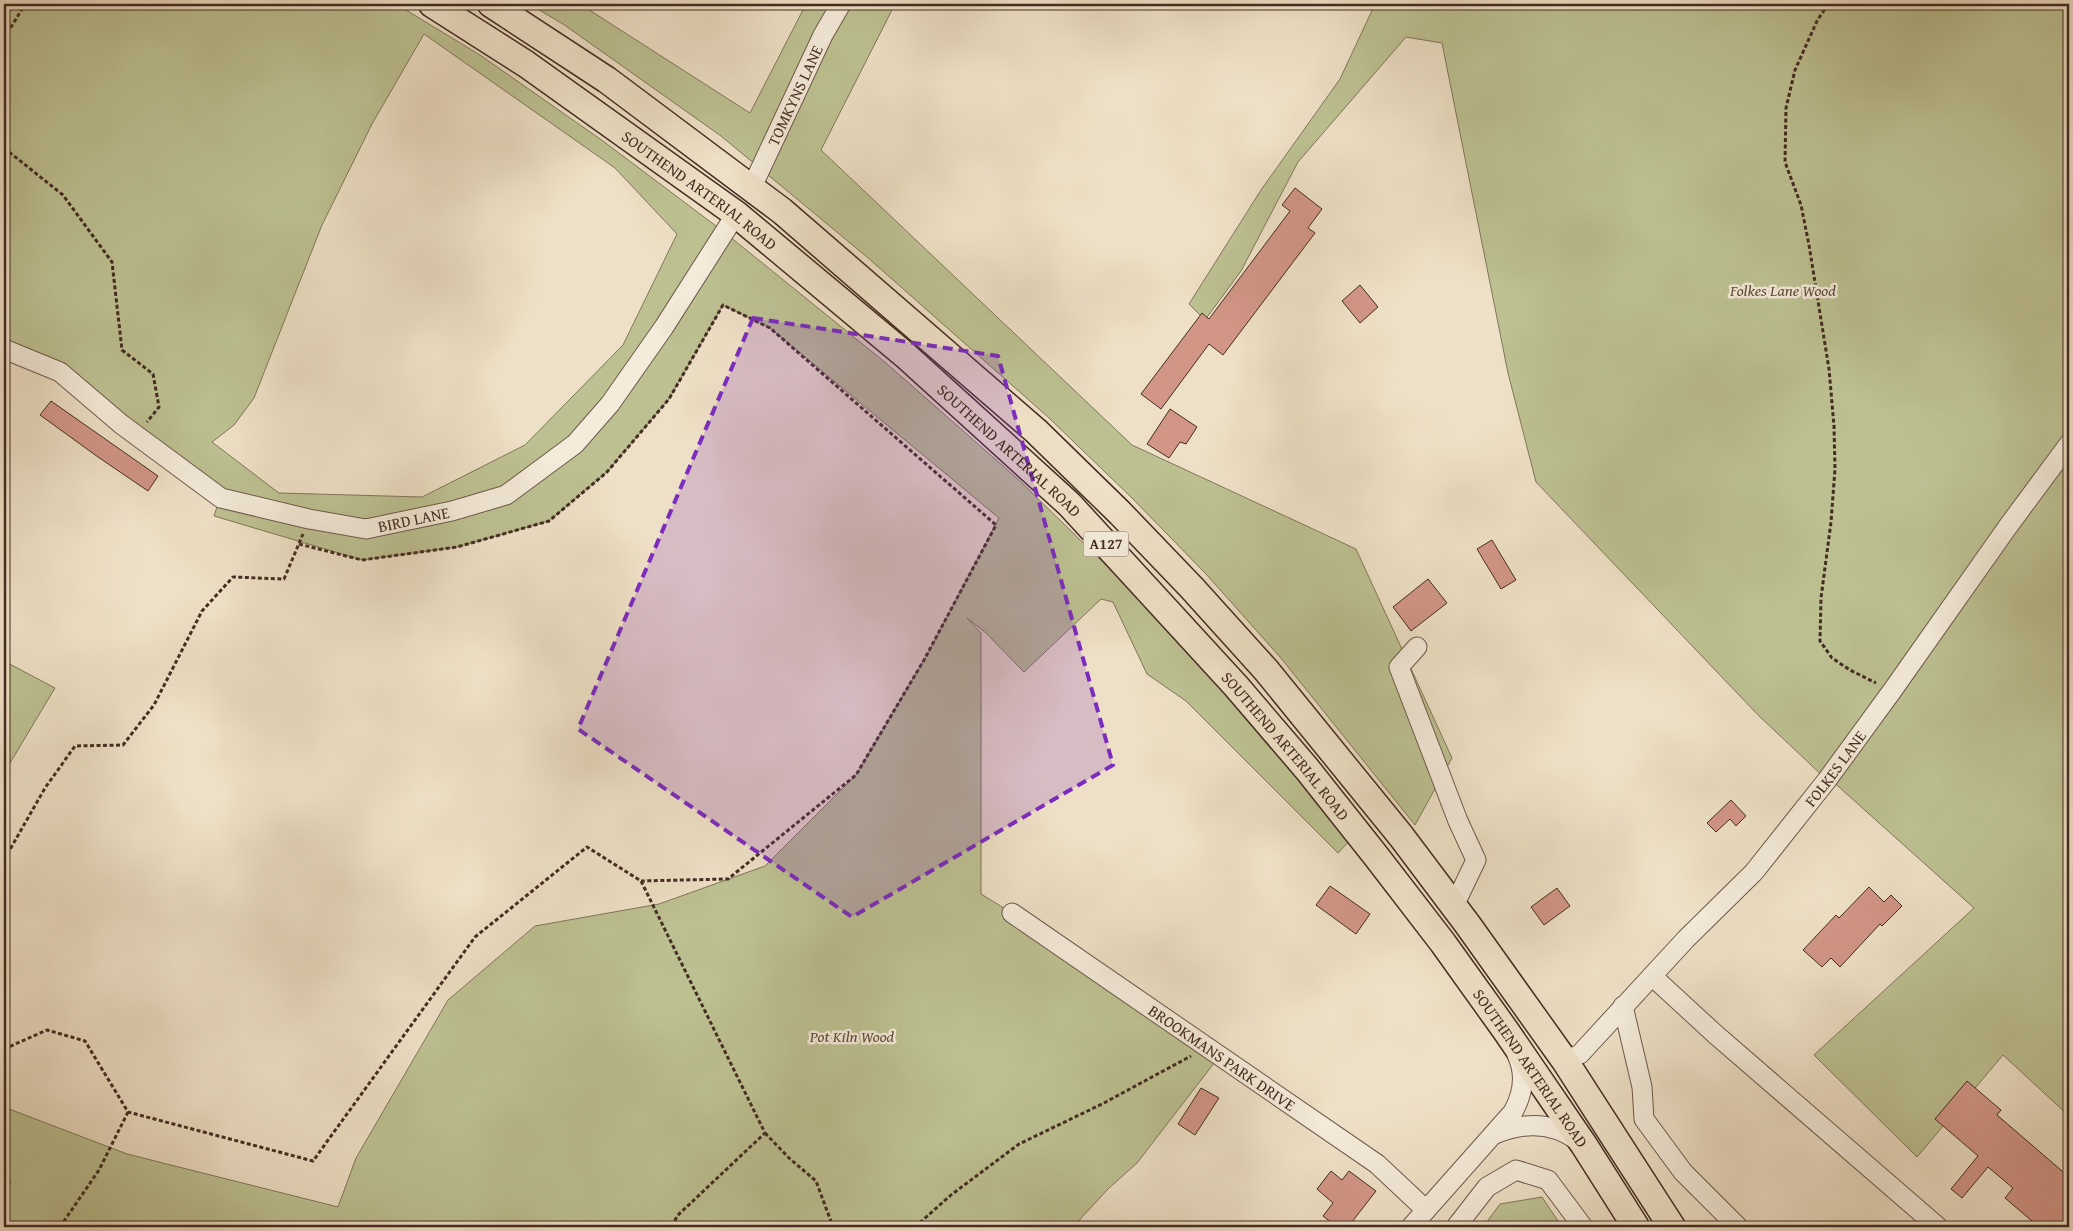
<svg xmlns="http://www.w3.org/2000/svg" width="2073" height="1231" font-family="'Gentium Book Plus',serif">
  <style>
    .green { fill: #bdc192; stroke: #80765a; fill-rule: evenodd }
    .building { fill: #d29687; stroke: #442c22 }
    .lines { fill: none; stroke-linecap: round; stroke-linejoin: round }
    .minor-casing { stroke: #6e594b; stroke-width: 21 }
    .highway-casing { stroke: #442c22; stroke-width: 29 }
    .path { stroke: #442c22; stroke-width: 3; stroke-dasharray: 4 2.5; stroke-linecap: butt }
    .minor { stroke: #f4ebda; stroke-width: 19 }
    .highway { stroke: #eee0c6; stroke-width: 26 }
    .marked { fill: #7b2cbf; fill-opacity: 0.2; stroke: #7b2cbf; stroke-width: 4; stroke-dasharray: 10 6; stroke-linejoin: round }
    .labels { text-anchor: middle; stroke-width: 5; stroke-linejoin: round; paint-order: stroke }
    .shield { fill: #f4ebda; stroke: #796559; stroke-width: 1 }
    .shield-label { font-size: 15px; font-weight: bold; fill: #442c22 }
    .street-label { font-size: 16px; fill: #442c22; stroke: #f4ebda }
    .park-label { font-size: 16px; font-style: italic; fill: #5c4a38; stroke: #f4ebda }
  </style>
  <rect width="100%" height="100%" fill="#eee0c6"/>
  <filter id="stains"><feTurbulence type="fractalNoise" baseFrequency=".004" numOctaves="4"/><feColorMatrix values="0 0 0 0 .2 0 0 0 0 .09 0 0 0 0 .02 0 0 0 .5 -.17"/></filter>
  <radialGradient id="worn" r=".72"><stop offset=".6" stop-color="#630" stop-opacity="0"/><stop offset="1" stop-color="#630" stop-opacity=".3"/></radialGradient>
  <g class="green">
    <path d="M4,4H396L480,55L603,141L724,232L886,363L1020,481L1168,626L1353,837L1338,853L1186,701L1147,674L1113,602L1101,599L1024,672L986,633L967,618L981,633V894L1012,913L1218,1058L1137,1163L1108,1189L1073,1227H4V1197L11,1181L4,1177V1107L127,1154L338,1207L356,1158L448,1000L535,926L659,904L765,866L856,775L928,653L999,518L770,328L723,305L669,399L607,472L549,521L457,547L362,560L214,516L220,498L56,378L4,356ZM424,34L615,168L677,234L623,345L525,445L422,497L279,493L212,442L234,425L254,398L322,225L372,124Z"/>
    <path d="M529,4H580L750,113L806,4H895L821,150L1132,445L1356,549L1452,758L1415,825L1280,657L1206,574L1133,499L1048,417L867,257L721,136L563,24Z"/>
    <path d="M1375,4H2069V1116L2003,1055L1917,1157L1814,1055L1974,908L1829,778L1827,780L1758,715L1536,482L1508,373L1442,43L1406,37L1298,162L1241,271L1205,320L1189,304L1261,190L1340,79Z"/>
    <path d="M4,661L55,688L4,773Z"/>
    <path d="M1542,1197L1562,1227H1483L1500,1204Z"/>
  </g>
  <g class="building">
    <path d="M1295,188L1322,209L1308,228L1315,233L1223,355L1209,344L1161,409L1141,394L1202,313L1209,319L1290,211L1282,205Z"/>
    <path d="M1360,285L1378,307L1360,323L1342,301Z"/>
    <path d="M51,401L158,476L148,491L98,457L40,415Z"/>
    <path d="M1170,409L1197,427L1186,444L1180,442L1169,458L1147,444Z"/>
    <path d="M1492,540L1516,580L1501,589L1477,549Z"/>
    <path d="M1428,579L1447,603L1411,631L1393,607Z"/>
    <path d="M1731,800L1746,816L1736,826L1730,819L1716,832L1707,823Z"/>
    <path d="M1330,886L1370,914L1356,934L1316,905Z"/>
    <path d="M1869,887L1884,902L1891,895L1902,906L1882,926L1880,924L1840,967L1831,958L1822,967L1803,950L1836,915L1839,918Z"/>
    <path d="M1557,888L1570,906L1544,925L1531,907Z"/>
    <path d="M1967,1081L2001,1110L1997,1115L2069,1177V1227H2039L2005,1198L2013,1188L1988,1167L1962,1198L1951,1189L1978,1156L1935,1119Z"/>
    <path d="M1201,1088L1219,1098L1195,1135L1178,1124Z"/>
    <path d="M1331,1171L1342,1180L1349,1171L1376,1191L1348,1227H1337L1323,1216L1333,1203L1317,1189Z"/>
  </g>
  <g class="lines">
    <g class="minor-casing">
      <g id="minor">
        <path id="s1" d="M752,187L823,35L841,4"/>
        <path id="s2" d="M4,349L60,372L121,424L221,498L309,519L366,529L452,511L506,495L575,444L610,404L664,327L736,214"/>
        <path d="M1417,647L1399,667L1458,821L1476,860L1454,906"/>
        <path id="s3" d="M1012,913L1377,1164L1426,1210"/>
        <path d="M1652,976L1715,1034L1938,1227"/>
        <path d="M1623,1006L1642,1087L1644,1119L1683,1172L1738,1227"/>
        <path id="s4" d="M1565,1061L1580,1054L1686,939L1754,872L1827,780L1892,691L2009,525L2069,444"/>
        <path d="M1495,1134C1524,1122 1553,1122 1578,1141"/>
        <path d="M1411,1227L1513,1112C1523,1094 1526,1074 1517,1055"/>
        <path d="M1456,1227L1487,1187L1516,1170L1548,1180L1583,1227"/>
      </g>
    </g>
    <g class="highway-casing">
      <g id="highway">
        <path id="s5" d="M432,4L526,64L736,214L905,355L1069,504L1236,686L1307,769L1376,856L1443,943L1506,1031L1584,1145L1636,1227"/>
        <path d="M491,4L607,80L782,211L1036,431L1120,513L1192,588L1266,670L1401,836L1468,925L1565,1061L1672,1227"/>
      </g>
    </g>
    <g class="path">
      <path d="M1828,4L1817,21L1795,70L1786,108L1785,162L1801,205L1809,245L1829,369L1834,426L1835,469L1831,522L1821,598L1820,641L1832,658L1850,670L1876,683"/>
      <path d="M4,39L25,4"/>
      <path d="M4,148L63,195L112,262L122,350L153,374L159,407L147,422"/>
      <path d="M299,544L362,560L457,547L549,521L607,472L669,399L723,305L770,328L996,525L924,660L856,775L728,879L641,881"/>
      <path d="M4,860L45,788L75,746L123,745L154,705L202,611L233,577L284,579L303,534"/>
      <path d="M4,1049L47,1030L85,1041L128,1112L313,1161L475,937L587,847L641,881L765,1133L677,1216L672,1227"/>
      <path d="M765,1133L789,1158L816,1181L833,1227"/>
      <path d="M60,1227L99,1170L128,1112"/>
      <path d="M915,1227L951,1195L1019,1144L1102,1104L1191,1056"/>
    </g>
    <use href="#minor" class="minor"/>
    <use href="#highway" class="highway"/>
  </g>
  <path class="marked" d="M753,318L998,356L1113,765L852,917L578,729Z"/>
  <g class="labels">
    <rect class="shield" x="1083.5" y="531.5" width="45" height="25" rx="4"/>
    <g class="shield-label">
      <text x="1106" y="549">A127</text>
    </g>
    <g class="street-label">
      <text dy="6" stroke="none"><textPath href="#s1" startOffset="101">TOMKYNS LANE</textPath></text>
      <text dy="6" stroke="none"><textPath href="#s5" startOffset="326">SOUTHEND ARTERIAL ROAD</textPath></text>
      <text dy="6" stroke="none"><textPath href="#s5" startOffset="731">SOUTHEND ARTERIAL ROAD</textPath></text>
      <text dy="6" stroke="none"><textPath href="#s2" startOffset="462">BIRD LANE</textPath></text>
      <text dy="6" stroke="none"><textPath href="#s5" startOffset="1136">SOUTHEND ARTERIAL ROAD</textPath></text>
      <text dy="6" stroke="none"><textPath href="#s4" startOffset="400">FOLKES LANE</textPath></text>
      <text dy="6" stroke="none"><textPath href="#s3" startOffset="255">BROOKMANS PARK DRIVE</textPath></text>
      <text dy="6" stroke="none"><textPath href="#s5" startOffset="1541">SOUTHEND ARTERIAL ROAD</textPath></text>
    </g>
    <g class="park-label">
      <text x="1783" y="296">Folkes Lane Wood</text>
      <text x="852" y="1042">Pot Kiln Wood</text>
    </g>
  </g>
  <rect width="2073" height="1231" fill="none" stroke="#eee0c6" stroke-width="20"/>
  <rect x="5" y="5" width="2063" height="1221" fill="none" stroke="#442c22" stroke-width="2.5"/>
  <rect x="10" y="10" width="2053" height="1211" fill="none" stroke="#442c22"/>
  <rect width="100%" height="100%" filter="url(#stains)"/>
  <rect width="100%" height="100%" fill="url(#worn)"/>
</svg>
